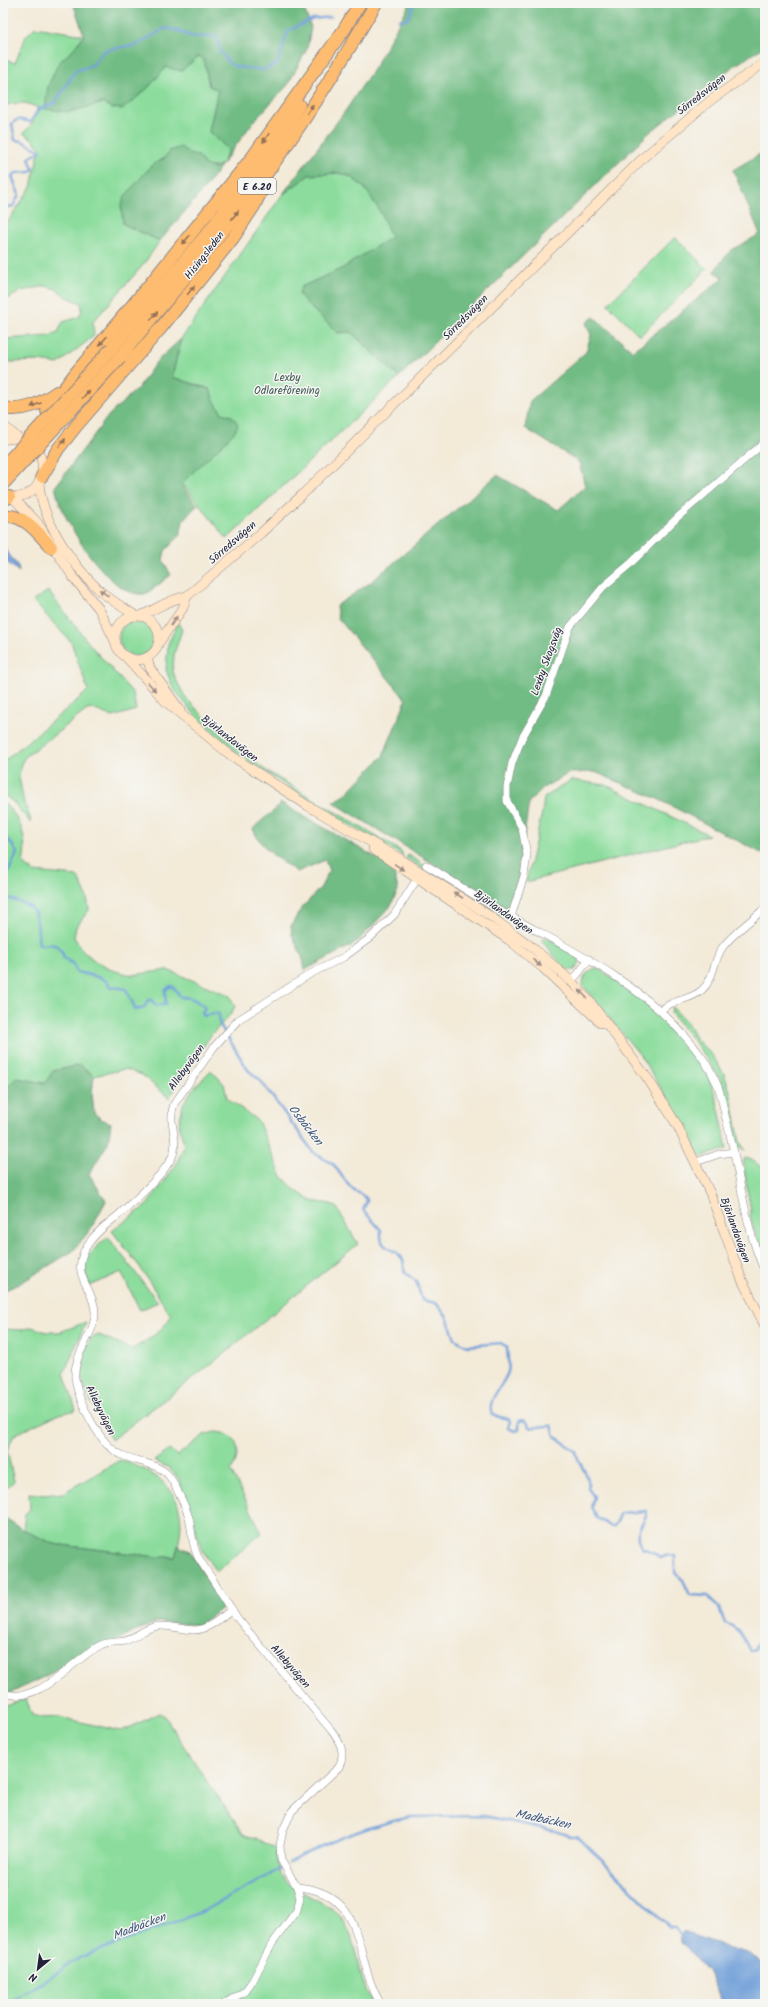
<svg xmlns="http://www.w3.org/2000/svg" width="768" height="2007" font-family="Kalam,sans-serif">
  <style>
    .green { fill: #8cdd9d; stroke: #57806c }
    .forest { fill: #71bc84; stroke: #4a6f60 }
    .water { fill: #6e9ed8; stroke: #48608a }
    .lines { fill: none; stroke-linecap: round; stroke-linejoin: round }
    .stream { stroke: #6e9ed8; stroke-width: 2.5 }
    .street-casing { stroke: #8a868a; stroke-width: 8 }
    .secondary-casing { stroke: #8a868a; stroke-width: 10 }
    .highway-casing { stroke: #8a868a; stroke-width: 14 }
    .street { stroke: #fff; stroke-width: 7 }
    .secondary { stroke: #ffe4c6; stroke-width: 9 }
    .highway { stroke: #febc70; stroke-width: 12 }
    .highway-bridge-casing { stroke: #8a868a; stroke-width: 14; stroke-linecap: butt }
    .highway-bridge { stroke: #febc70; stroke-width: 12 }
    .oneway { fill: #906f56 }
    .oneway2 { fill: #9c8d87 }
    .labels { text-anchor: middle; stroke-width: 3; stroke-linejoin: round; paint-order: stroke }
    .shield { fill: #f6f6f2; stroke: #626272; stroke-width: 1 }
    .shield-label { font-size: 10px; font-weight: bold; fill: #22223b }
    .street-label { font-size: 11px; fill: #22223b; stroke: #f6f6f2 }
    .park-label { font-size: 11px; fill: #425a58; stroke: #f6f6f2 }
    .water-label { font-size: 12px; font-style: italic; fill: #40547a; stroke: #f6f6f2 }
  </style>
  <rect width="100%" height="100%" fill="#f6f6f2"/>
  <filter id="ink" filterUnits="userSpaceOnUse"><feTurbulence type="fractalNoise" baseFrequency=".025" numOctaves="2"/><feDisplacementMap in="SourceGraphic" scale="8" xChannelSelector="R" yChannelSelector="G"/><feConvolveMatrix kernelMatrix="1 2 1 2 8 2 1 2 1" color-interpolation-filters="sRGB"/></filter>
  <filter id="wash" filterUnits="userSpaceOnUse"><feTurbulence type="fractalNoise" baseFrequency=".012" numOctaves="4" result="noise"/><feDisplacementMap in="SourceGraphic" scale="16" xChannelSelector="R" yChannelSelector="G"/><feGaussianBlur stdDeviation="0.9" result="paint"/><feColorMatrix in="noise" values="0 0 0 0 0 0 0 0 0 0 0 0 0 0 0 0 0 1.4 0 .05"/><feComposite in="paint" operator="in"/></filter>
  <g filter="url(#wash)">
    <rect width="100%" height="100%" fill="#f3ead8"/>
    <g class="green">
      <path d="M35,27L84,35L72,51L59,63L48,86L68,112L103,103L111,108L147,89L166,67L190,62L199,56L204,60L209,86L218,90L209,132L229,150L222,164L216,167L207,166L192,155L169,151L165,158L152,165L123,215V224L160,241L143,265L93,322L94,336L58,364L39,361L10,362L3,355V339L49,336L58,332L63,322L79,317L82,310L81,303L67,297L56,289L45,286L21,291L3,302V229L31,187L40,148L31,138L23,133C32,125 36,119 37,107L25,103L8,104L3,113V58L15,63L26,36Z"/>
      <path d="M339,173C368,180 381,212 392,237L343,268L301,287L306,303L338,333L351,332L399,377L227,539L181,482L222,413L213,399L210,389L172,377L181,339L282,195L309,175Z"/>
      <path d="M675,237L707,269L640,336L608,304Z"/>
      <path d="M48,591L91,646L133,693L136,710L113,717L93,709L87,710L25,757L21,764L19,777L24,803L30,817L31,823L13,802L3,794V762L81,697L88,690L71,642L33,601Z"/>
      <circle cx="137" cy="638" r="18"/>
      <path d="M178,623L182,630L174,654L173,671L175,678L186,698L216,729L242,752L268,772L401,851L403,856L314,804L239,755L194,714L173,688L166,670L168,644Z"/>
      <path d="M571,780L606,785L709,835L526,882L542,813L544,798Z"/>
      <path d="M3,803C22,818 28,840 23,863L34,872L77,876C83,887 88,897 89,910L76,927L74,937L82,950L95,961L115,971L132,975L167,970L229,995L235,1006L231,1014L211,1035L169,1098L142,1075L125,1069L94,1076L80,1065L45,1083L16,1078L3,1091Z"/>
      <path d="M408,855L503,915L500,919L406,858Z"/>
      <path d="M545,937L579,957L580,962L575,970H566L542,941Z"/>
      <path d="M597,968C636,992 691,1034 709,1078C719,1101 722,1125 727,1149L700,1157L678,1115L640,1055L583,986C583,977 587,970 597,968Z"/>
      <path d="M672,1007L687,1023L695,1038L712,1055L724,1074L730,1091L740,1142L745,1150L737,1146L720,1078L694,1041L671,1013Z"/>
      <path d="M211,1070L224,1084L227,1098L258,1121L281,1175L294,1189L311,1201L331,1204L337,1208L358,1244L205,1369L111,1440C103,1424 83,1391 81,1374C80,1362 86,1349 91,1338L99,1335L132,1349C148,1340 162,1332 171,1316L140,1267L112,1231L147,1205L176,1165L184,1146L179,1124L183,1104L193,1089Z"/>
      <path d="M745,1158L752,1160L765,1170L764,1264L750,1217L751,1212L743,1163Z"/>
      <path d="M108,1237L158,1302L140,1310L121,1272L90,1286C78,1260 90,1253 108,1237Z"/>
      <path d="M86,1322L64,1373L76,1410L56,1415L14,1435L7,1451L14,1481L3,1491V1329L22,1330L32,1327L46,1332H60Z"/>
      <path d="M215,1432C240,1433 242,1453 231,1471L262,1533L216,1572L205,1555L199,1541L179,1479L169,1468L154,1461L170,1449L177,1456L204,1435Z"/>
      <path d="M120,1460C171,1476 192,1503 175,1557H158L54,1544L23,1530L25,1514L30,1509L29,1493L44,1495L63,1493Z"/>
      <path d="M26,1699L32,1715L42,1718L59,1717L120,1731L131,1727L159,1713L165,1716L185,1748L243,1834C248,1837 251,1836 256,1838C263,1842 267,1846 275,1847C276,1853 278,1871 280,1874C293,1892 322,1899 338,1914C359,1935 355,1979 374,2004H3V1707Z"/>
    </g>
    <g class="forest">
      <path d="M73,3H307L303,6L311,27L307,49L287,86L253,122L208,184L160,241L123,224L121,206L125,196L152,165L165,158L169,151L181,147L192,155L199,156C202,164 213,173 221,164C225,161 227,154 228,149L209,132L218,90L209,86L204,60L199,56L181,71L166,67L147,89L123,109L111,108L103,103L68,112L45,109L48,86L59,62L72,51L84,35Z"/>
      <path d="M410,3H765V46L731,68L649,133L399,377L351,332L338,333L306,303L299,294L301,287L343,268L391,237L381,213L365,188L350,176L339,173L309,175L282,195L346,110L376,65Z"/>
      <path d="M765,151V855L658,799L595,772L569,773L543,788L529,802L514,906L508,910L333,802L344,796L383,756L406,700L338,618L336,606L371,582L497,475L558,510L585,486L579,462L525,428L530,401L586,352L591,335L586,323L594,317L633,351L723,278L714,271L730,251L760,234L733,170Z"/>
      <path d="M181,339L172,377L210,389L213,399L222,413L232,416L238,424L235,432L184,481L183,487L197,505L183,521L180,535L165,551L163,560L171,575C165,579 150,593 144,594C115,598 79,543 68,521C62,510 58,499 55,487L109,415L138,388L157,361Z"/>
      <path d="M281,803L382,861L395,876L398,890L391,906L356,943L305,970L303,959L292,935L291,926L301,909L321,887L329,871L325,860L297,872C280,860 261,849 253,829C261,819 273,814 281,803Z"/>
      <path d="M80,1065L94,1076L92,1093L94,1113L101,1119L111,1123L108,1143L89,1174L106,1201L90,1230L73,1251L19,1284L3,1291V1091L16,1078L45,1083L53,1071Z"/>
      <path d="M3,1516L23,1530L54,1544L158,1557H175L178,1546L190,1551L223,1607L199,1625L157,1622L140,1629L3,1697Z"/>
    </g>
    <g class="water">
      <path d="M3,547L18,566L19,572L3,559Z"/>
      <path d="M683,1932L749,1954L765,1964V2004H725L720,1997L707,1971L679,1939Z"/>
    </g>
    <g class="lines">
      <g class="stream">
        <path d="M399,20L408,19L414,3"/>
        <path d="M3,203L10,207L13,206L19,195L12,176L16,173L30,172L33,169L29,158L41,151L22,141L15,140L12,124C17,117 22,120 30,122L39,109L55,103L76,70C91,68 96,64 103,51L127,46H136L165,28L179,31L192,37L217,36L220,51L229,63L236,67L263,70L277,64L288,31L313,19L331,17"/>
        <path d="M3,836L11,843L17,853L4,882V893C9,903 26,900 33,910C39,919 37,933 39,944L42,945L51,944L57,946L62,952L64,958L73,964L77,972L101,978L108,982L109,986L126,989L136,1010L144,1008L148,1000H152L155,1005H165L166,1003L165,991L170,986L173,987L181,997C191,997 196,1000 205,1007L202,1013L204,1016L214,1013L219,1014V1023L248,1070L260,1080L314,1153L333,1164L350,1187L366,1198L367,1201L363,1210L381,1230C379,1254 396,1245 403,1260C404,1264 404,1269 405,1273L416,1281L422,1300L436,1303L447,1317L455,1339L467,1346L501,1343L507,1347C507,1354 510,1366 508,1372C503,1387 486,1399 492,1415L508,1419L510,1421L508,1428L515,1431L519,1430V1421L523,1420L528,1423L529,1427C537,1429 544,1425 552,1426L555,1436L576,1452C578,1465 591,1475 588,1488L594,1497L591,1507L597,1518L612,1527L615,1525L621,1513L647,1511C647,1522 630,1531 642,1548L653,1552L661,1558L668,1555L675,1556V1573L683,1580L690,1595L708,1596L719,1608L725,1623C739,1627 744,1638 750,1651L755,1649L760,1640L765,1639"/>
        <path d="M289,1863C326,1842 368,1826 410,1817L484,1816L555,1831L570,1836H577L661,1919L670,1927H675L683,1938"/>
        <path d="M7,2004L81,1957L204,1911L280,1869"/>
      </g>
    </g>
  </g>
  <g filter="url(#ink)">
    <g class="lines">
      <g class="street-casing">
        <g id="street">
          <path d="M426,865C455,882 482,902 512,917C573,951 636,981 683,1034C697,1049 709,1065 717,1084C722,1095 723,1108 726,1119C740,1169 743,1224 765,1272"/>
          <path d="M511,917L524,876L527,855L522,828L507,801V787L512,763L522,738L546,696L570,627L603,587L630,564L679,516L765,442"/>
          <path d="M571,981L578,974L589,959"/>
          <path d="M661,1011C671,999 690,1001 702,990C714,979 713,962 722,948C733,933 751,921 765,908"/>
          <path d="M696,1162L719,1154L734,1152"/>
          <path d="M3,1693C40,1706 72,1659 101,1645C109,1641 117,1643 125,1641C136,1637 146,1627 158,1626C171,1625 183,1630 195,1630C208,1630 222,1617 232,1609"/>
          <path d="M297,1887C370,1893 352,1959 381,2004"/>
          <path d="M224,2004L245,1991L253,1980L272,1944L297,1910L300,1898L297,1887L281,1860L280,1845L283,1830L292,1811L339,1767C346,1752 340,1742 331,1730L238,1619L198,1557C192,1545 192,1534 190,1522C189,1513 174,1482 169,1476C158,1463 137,1462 122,1455C100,1446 78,1401 75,1378C73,1353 96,1333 95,1312C94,1287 71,1278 85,1249C92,1236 104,1226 116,1217C132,1203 163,1176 172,1157C180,1140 167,1122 174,1104L214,1047L238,1020L310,974L344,957L370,938L394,915L417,879"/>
        </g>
      </g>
      <g class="secondary-casing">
        <g id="secondary">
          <path d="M3,425L18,438"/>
          <path d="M3,440C51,426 58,502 8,497"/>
          <path d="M39,482C41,520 73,566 100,591C111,600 124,608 136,616"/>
          <path d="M12,497L37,522L73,577L99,609L114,639"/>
          <circle cx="137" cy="638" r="22"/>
          <path d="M140,616C156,609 170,599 187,596"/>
          <path d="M158,644L183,608L187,596L261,533L302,495L645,156L711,100L765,62"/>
          <path d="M127,658L166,702L229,754L308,806L402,860L490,916L532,947L571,981L591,1003L648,1079L677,1125L710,1193L742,1280L765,1326"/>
          <path d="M147,658L150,668L180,710"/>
          <path d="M373,849L509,940L544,969L601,1023"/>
        </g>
      </g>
      <g class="highway-casing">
        <g id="highway">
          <path d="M342,33L360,3"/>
          <path d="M112,348L210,230L269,152L299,105"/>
          <path d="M120,357C165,301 212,247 255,189C299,130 339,67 376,3"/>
          <path d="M3,408C24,412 40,404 57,392"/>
          <path d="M47,411L75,374L151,283L251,159L346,27"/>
          <path d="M42,476L58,449L77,425L160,329L233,238L254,206L263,187"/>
          <path d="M3,500L9,497"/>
          <path d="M3,516C24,513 39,534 51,547"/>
        </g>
      </g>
      <use href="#street" class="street"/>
      <use href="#secondary" class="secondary"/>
      <use href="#highway" class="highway"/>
      <g class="highway-bridge-casing">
        <g id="highway-bridge">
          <path d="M3,467L112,348"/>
          <path d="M3,484L120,357"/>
        </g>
      </g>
      <use href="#highway-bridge" class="highway-bridge"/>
    </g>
    <defs><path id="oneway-solid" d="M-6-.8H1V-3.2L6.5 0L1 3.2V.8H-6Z"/></defs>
    <g class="oneway">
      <use href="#oneway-solid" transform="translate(310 109) rotate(-56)"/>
      <use href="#oneway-solid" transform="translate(266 138) rotate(125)"/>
      <use href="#oneway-solid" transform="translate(235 215) rotate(-52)"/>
      <use href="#oneway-solid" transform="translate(186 240) rotate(129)"/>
      <use href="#oneway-solid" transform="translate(191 290) rotate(-51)"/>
      <use href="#oneway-solid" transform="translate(154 316) rotate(-50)"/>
      <use href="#oneway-solid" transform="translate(103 341) rotate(130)"/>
      <use href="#oneway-solid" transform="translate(86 394) rotate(-48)"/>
      <use href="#oneway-solid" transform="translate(36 405) rotate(159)"/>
      <use href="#oneway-solid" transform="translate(62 443) rotate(-52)"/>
    </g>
    <g class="oneway2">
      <use href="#oneway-solid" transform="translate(104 593) rotate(-142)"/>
      <use href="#oneway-solid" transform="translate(174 621) rotate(-57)"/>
      <use href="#oneway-solid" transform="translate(152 687) rotate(48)"/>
      <use href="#oneway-solid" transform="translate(399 867) rotate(34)"/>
      <use href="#oneway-solid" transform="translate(458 895) rotate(-147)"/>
      <use href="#oneway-solid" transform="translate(537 963) rotate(39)"/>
      <use href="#oneway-solid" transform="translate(583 994) rotate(-134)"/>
    </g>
  </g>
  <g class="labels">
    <rect class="shield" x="238" y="178" width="38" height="16" rx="3"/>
    <g class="shield-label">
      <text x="257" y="190">E 6.20</text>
    </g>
    <g class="street-label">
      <text transform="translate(701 94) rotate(-38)" y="4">Sörredsvägen</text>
      <text transform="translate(204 255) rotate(-52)" y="4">Hisingsleden</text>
      <text transform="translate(465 317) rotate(-45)" y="4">Sörredsvägen</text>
      <text transform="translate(232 542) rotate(-41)" y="4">Sörredsvägen</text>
      <text transform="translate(546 661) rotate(-70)" y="4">Lexby Skogsväg</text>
      <text transform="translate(230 738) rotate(38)" y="4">Björlandavägen</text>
      <text transform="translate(504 912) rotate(35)" y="4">Björlandavägen</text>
      <text transform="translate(186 1067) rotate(-54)" y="4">Allebyvägen</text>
      <text transform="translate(736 1230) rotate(70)" y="4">Björlandavägen</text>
      <text transform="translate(101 1410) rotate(64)" y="4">Allebyvägen</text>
      <text transform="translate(291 1666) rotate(49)" y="4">Allebyvägen</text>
    </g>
    <g class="park-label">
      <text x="287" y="381">Lexby<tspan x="287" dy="13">Odlareförening</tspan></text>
    </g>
    <g class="water-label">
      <text transform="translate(306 1125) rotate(52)" y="4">Osbäcken</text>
      <text transform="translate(543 1819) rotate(12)" y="4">Madbäcken</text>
      <text transform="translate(139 1926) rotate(-21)" y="4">Madbäcken</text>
    </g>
  </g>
  <rect width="768" height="2007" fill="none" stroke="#f6f6f2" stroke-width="16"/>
  <g transform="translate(38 1969) rotate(209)" stroke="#f6f6f2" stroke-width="3" paint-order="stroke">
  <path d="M0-3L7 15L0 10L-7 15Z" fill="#22223b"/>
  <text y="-6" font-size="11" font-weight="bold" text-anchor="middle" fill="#22223b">N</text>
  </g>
</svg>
